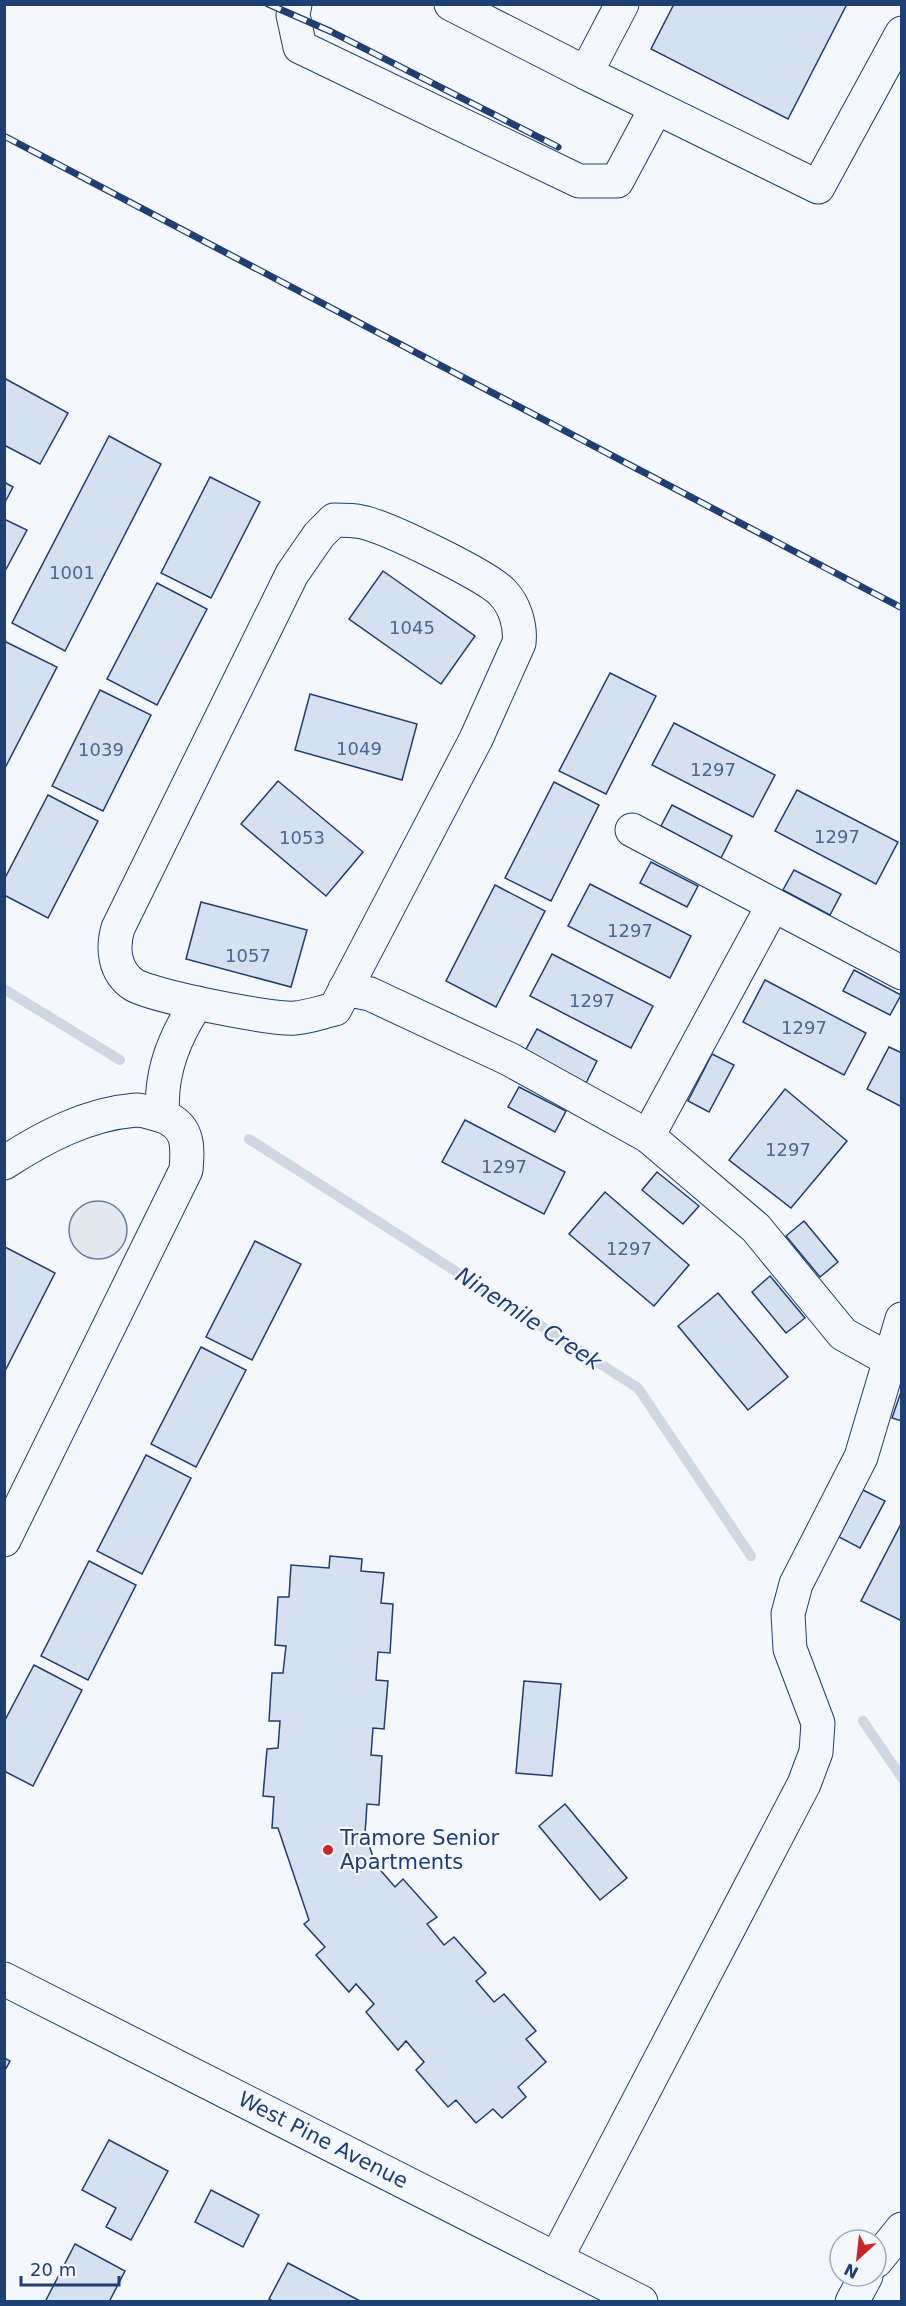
<svg xmlns="http://www.w3.org/2000/svg" width="906" height="2306" font-family="'DejaVu Sans',sans-serif">
  <style>
    .green { fill: #e3e9f0; stroke: #687fa3; stroke-width: 1.5 }
    .lines { fill: none; stroke-linecap: round; stroke-linejoin: round }
    .stream { stroke: #cfd7e4; stroke-width: 10 }
    .building { fill: #d5e0f0; stroke: #1d3f73; stroke-width: 1.5 }
    .minor-casing { stroke: #1d3f73; stroke-width: 35 }
    .minor { stroke: #f4f7fb; stroke-width: 33 }
    .rail-casing { stroke: #1d3f73; stroke-width: 7 }
    .rail { stroke: #f4f7fb; stroke-width: 4.5; stroke-dasharray: 14; stroke-linecap: butt }
    .poi-dot { fill: #c62828; stroke: #f4f7fb; stroke-width: 2 }
    .labels { text-anchor: middle; stroke-width: 4.5; stroke-linejoin: round; paint-order: stroke }
    .number-label { font-size: 18px; fill: #4b6792 }
    .poi-label { font-size: 21px; fill: #1d3f73; stroke: #f4f7fb; text-anchor: start }
    .street-label { font-size: 21px; fill: #1d3f73; stroke: #f4f7fb }
    .water-label { font-size: 22px; font-style: italic; fill: #1d3f73; stroke: #f4f7fb }
  </style>
  <rect width="100%" height="100%" fill="#f4f7fb"/>
  <circle class="green" cx="98" cy="1230" r="29"/>
  <g class="lines">
    <g class="stream">
      <path d="M4,989L120,1060"/>
      <path d="M249,1139L638,1388L751,1556"/>
      <path d="M863,1721L902,1778"/>
    </g>
  </g>
  <g class="building">
    <path d="M674,4H847L788,119L651,49Z"/>
    <path d="M4,378L68,413L40,464L4,445Z"/>
    <path d="M109,436L161,464L65,651L12,623Z"/>
    <path d="M210,477L260,502L211,598L161,573Z"/>
    <path d="M4,482L13,487L4,504Z"/>
    <path d="M4,519L27,530L4,573Z"/>
    <path d="M383,571L475,636L441,684L349,619Z"/>
    <path d="M157,583L207,609L157,705L107,679Z"/>
    <path d="M4,641L57,667L4,770Z"/>
    <path d="M610,673L656,696L606,794L559,771Z"/>
    <path d="M100,690L151,715L103,811L52,786Z"/>
    <path d="M310,694L417,724L402,780L295,750Z"/>
    <path d="M674,723L775,775L753,817L652,765Z"/>
    <path d="M278,781L363,852L326,896L241,824Z"/>
    <path d="M554,782L599,805L551,901L505,878Z"/>
    <path d="M797,790L898,842L876,884L775,831Z"/>
    <path d="M48,795L98,821L48,918L4,895V880Z"/>
    <path d="M672,805L732,836L721,858L661,826Z"/>
    <path d="M651,862L698,886L687,907L640,883Z"/>
    <path d="M794,870L841,894L830,915L783,890Z"/>
    <path d="M590,884L691,936L670,978L568,926Z"/>
    <path d="M495,885L545,911L496,1007L446,981Z"/>
    <path d="M201,902L307,930L291,987L186,959Z"/>
    <path d="M552,954L653,1006L631,1048L530,996Z"/>
    <path d="M854,970L901,995L890,1015L843,991Z"/>
    <path d="M765,980L866,1033L844,1075L743,1022Z"/>
    <path d="M537,1029L597,1061L586,1083L525,1051Z"/>
    <path d="M889,1047L902,1053V1107L867,1089Z"/>
    <path d="M712,1054L734,1065L709,1112L688,1101Z"/>
    <path d="M519,1087L566,1111L555,1132L508,1107Z"/>
    <path d="M785,1089L847,1141L791,1208L729,1160Z"/>
    <path d="M465,1120L565,1172L544,1214L442,1162Z"/>
    <path d="M657,1172L699,1206L683,1224L642,1190Z"/>
    <path d="M605,1192L689,1265L654,1306L569,1234Z"/>
    <path d="M804,1221L838,1262L820,1277L786,1236Z"/>
    <path d="M255,1241L301,1264L252,1360L206,1337Z"/>
    <path d="M5,1247L55,1273L6,1369L4,1368Z"/>
    <path d="M770,1276L805,1318L786,1333L752,1292Z"/>
    <path d="M718,1293L788,1377L748,1410L678,1326Z"/>
    <path d="M201,1347L246,1370L196,1467L151,1444Z"/>
    <path d="M902,1389V1421L892,1418Z"/>
    <path d="M146,1455L191,1478L142,1574L97,1551Z"/>
    <path d="M863,1490L885,1501L860,1548L839,1537Z"/>
    <path d="M902,1522V1621L861,1601Z"/>
    <path d="M330,1556L362,1559L361,1571L384,1573L381,1603L393,1604L390,1653L378,1652L376,1680L388,1681L384,1729L373,1728L371,1755L382,1756L379,1805L367,1804L365,1834L376,1865L395,1887L403,1879L437,1917L427,1924L444,1945L454,1937L486,1973L476,1981L494,2002L504,1994L536,2031L526,2039L546,2062L518,2087L526,2097L502,2118L493,2109L476,2123L456,2100L448,2107L416,2070L424,2062L406,2041L398,2050L366,2012L374,2004L356,1984L349,1992L316,1955L325,1947L304,1924L309,1920L278,1828H272L274,1797L263,1796L267,1749L278,1748L280,1721H269L272,1673H283L286,1646L275,1645L278,1597H289L291,1565L329,1568Z"/>
    <path d="M89,1561L136,1585L88,1680L41,1656Z"/>
    <path d="M34,1665L82,1690L33,1786L4,1771V1722Z"/>
    <path d="M524,1681L561,1684L552,1776L516,1773Z"/>
    <path d="M565,1804L627,1878L600,1900L539,1826Z"/>
    <path d="M4,2058L10,2061L4,2072Z"/>
    <path d="M109,2140L168,2171L131,2240L106,2227L116,2208L82,2190Z"/>
    <path d="M211,2190L259,2215L243,2247L195,2222Z"/>
    <path d="M75,2244L125,2271L109,2302H45Z"/>
    <path d="M288,2263L362,2302H274L269,2299Z"/>
  </g>
  <g class="lines">
    <g class="minor-casing">
      <g id="minor">
        <path d="M295,4L293,15L300,47L579,181H617L656,108"/>
        <path d="M451,4L586,73"/>
        <path d="M622,4L586,73L818,187L902,33"/>
        <path d="M334,520C343,520 353,520 362,522C386,527 486,575 502,592C515,605 521,626 519,643L476,739L335,1009C322,1012 308,1017 295,1018C272,1020 153,996 134,985C114,972 112,948 118,928L292,574L319,535Z"/>
        <path d="M632,830L902,973"/>
        <path d="M345,989L370,994L509,1059L648,1136L756,1228L843,1334L890,1360"/>
        <path d="M648,1136L773,905"/>
        <path d="M4,1163C44,1137 87,1114 136,1110C144,1110 155,1114 163,1116"/>
        <path d="M4,1540L186,1170C188,1145 189,1127 163,1116C159,1075 174,1037 197,1003"/>
        <path d="M4,1979L641,2302"/>
        <path d="M556,2259L804,1784L816,1752L818,1723L790,1649L788,1614L796,1584L861,1457L902,1319"/>
        <path d="M876,2261L902,2229"/>
        <path d="M852,2302L866,2276"/>
      </g>
    </g>
    <use href="#minor" class="minor"/>
    <g class="rail-casing">
      <g id="rail">
        <path d="M268,4L332,32L558,147"/>
        <path d="M4,136L902,608"/>
      </g>
    </g>
    <use href="#rail" class="rail"/>
  </g>
  <circle class="poi-dot" cx="328" cy="1850" r="6"/>
  <g class="labels">
    <g class="number-label">
      <text x="72" y="579">1001</text>
      <text x="412" y="634">1045</text>
      <text x="359" y="755">1049</text>
      <text x="101" y="756">1039</text>
      <text x="713" y="776">1297</text>
      <text x="837" y="843">1297</text>
      <text x="302" y="844">1053</text>
      <text x="630" y="937">1297</text>
      <text x="248" y="962">1057</text>
      <text x="592" y="1007">1297</text>
      <text x="804" y="1034">1297</text>
      <text x="788" y="1156">1297</text>
      <text x="504" y="1173">1297</text>
      <text x="629" y="1255">1297</text>
    </g>
    <g class="poi-label">
      <text x="340" y="1845">Tramore Senior<tspan x="340" dy="24">Apartments</tspan></text>
    </g>
    <g class="street-label">
      <text transform="translate(323 2140) rotate(27)" y="7">West Pine Avenue</text>
    </g>
    <g class="water-label">
      <text transform="translate(529 1318) rotate(33)" y="8">Ninemile Creek</text>
    </g>
  </g>
  <rect width="906" height="2306" fill="none" stroke="#1d3f73" stroke-width="12"/>
  <g transform="translate(858 2258) rotate(207)"><circle r="28" fill="#f4f7fb" stroke="#9eadc5" stroke-width="1.5"/>
  <path d="M0-4.5L10 22L0 15L-10 22Z" fill="#c62828"/>
  <text y="-9" font-size="16" font-weight="bold" text-anchor="middle" fill="#1d3f73">N</text>
  </g>
  <path d="M21 2276v9h98v-9" fill="none" stroke="#1d3f73" stroke-width="3"/>
  <text x="30" y="2276" font-size="18" fill="#1d3f73" stroke="#f4f7fb" stroke-width="4.5" paint-order="stroke">20 m</text>
</svg>
